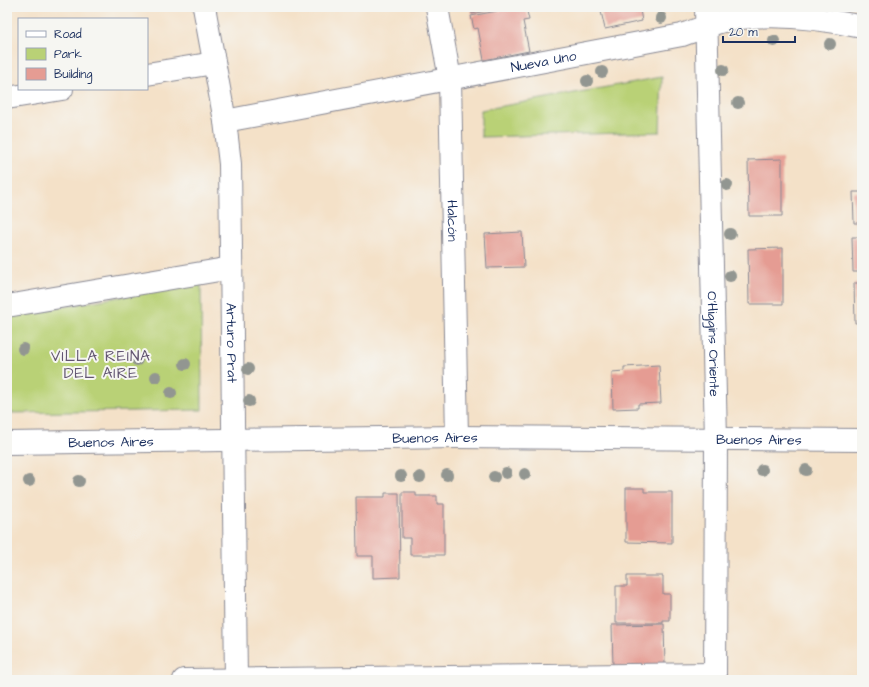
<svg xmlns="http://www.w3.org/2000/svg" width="869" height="687" font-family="'Architects Daughter',sans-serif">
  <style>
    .green { fill: #b9d176; stroke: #6a806a }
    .building { fill: #e59c93 }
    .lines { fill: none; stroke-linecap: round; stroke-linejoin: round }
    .minor-casing { stroke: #888893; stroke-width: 24 }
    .tertiary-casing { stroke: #888893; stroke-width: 24 }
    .minor { stroke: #fff; stroke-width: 22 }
    .tertiary { stroke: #fff; stroke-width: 22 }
    .tree { fill: #929691 }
    .labels { text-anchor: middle; stroke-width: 4; stroke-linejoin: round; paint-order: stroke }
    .street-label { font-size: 14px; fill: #1b2f5e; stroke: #f6f6f2 }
    .neighbourhood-label { font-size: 15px; letter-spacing: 1px; fill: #625571; stroke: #f6f6f2 }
  </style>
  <rect width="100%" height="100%" fill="#f6f6f2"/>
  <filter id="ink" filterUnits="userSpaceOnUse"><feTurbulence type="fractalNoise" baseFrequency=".025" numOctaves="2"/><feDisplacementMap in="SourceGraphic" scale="8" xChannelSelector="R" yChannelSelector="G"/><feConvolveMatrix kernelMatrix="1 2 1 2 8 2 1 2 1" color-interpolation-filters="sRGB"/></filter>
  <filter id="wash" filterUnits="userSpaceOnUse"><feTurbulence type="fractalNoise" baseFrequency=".012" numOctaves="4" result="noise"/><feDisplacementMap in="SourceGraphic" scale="16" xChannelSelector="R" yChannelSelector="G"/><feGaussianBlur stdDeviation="0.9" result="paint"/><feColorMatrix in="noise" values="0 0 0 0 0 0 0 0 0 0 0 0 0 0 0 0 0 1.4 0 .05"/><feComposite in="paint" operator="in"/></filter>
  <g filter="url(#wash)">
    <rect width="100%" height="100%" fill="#f4e1c8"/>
    <g class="green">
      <path d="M662,77L660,132L481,137V110Z"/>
      <path d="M201,283L202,410L7,413V316Z"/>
    </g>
    <g id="blocks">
      <g class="building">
        <path d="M470,7H499V8L472,14Z"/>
        <path d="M518,7H526L529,20L523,21L529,51L484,60L478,28L474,29L471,16Z"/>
        <path d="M600,7H645L646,10H640L642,21L605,29Z"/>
        <path d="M782,159V216H749L748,160Z"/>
        <path d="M853,192H862V223H854Z"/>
        <path d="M522,232L524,267L487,268L485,234Z"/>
        <path d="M852,237H862V272H853Z"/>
        <path d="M783,248V304H749L748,249Z"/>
        <path d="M854,283H862V322L855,323Z"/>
        <path d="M659,365L661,403L638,404V408L613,409L612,372L624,371V367Z"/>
        <path d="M626,488H644V492H672V543L626,542Z"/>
        <path d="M402,492H416V496H437V504H444V555H410V538H402Z"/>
        <path d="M385,493H399L400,577L373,578V556H357L356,497H385Z"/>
        <path d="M627,576H663V594H670V621H663V623H616V586H627Z"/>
        <path d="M664,624L665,666L613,667L612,625Z"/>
      </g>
    </g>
  </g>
  <g filter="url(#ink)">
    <use href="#blocks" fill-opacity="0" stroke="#888893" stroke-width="1"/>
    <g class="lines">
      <g class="minor-casing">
        <g id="minor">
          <path id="s1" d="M204,7L225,121L230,164L236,680"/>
          <path id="s2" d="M437,7L450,79L457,437"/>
          <path d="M147,74L214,63"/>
          <path d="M7,98L62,89"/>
          <path id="s3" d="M225,121L682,35C697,30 713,23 728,20C771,12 820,18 862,27"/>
          <path d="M7,306L231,268"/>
          <path d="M184,680L715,674"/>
        </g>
      </g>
      <g class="tertiary-casing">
        <g id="tertiary">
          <path id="s4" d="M706,7L716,439L715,680"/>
          <path id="s5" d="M7,443L457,437L862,440"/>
        </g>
      </g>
      <use href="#minor" class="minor"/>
      <use href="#tertiary" class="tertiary"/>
    </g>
    <g class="tree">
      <circle cx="661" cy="18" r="6"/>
      <circle cx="774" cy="41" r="6"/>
      <circle cx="830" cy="44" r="6"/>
      <circle cx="723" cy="70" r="6"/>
      <circle cx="602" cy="72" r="6"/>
      <circle cx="587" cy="81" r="6"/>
      <circle cx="738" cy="103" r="6"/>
      <circle cx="727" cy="185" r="6"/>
      <circle cx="730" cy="234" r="6"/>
      <circle cx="730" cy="276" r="6"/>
      <circle cx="23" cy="349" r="6"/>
      <circle cx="137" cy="360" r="6"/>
      <circle cx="185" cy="364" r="6"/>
      <circle cx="248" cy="369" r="6"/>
      <circle cx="156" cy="377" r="6"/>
      <circle cx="171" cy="393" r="6"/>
      <circle cx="249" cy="401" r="6"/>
      <circle cx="762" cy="470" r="6"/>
      <circle cx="806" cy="470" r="6"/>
      <circle cx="506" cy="473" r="6"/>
      <circle cx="525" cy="474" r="6"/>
      <circle cx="447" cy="475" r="6"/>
      <circle cx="401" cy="476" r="6"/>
      <circle cx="420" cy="477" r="6"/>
      <circle cx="494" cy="477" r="6"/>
      <circle cx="29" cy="481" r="6"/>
      <circle cx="79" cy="481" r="6"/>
    </g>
  </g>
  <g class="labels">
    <g class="street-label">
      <text dy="5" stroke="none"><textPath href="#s3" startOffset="324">Nueva Uno</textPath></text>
      <text dy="5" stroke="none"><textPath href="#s2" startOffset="215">Halcón</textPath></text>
      <text dy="5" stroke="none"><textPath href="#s1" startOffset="338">Arturo Prat</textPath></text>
      <text dy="5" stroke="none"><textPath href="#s4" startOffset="337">O'Higgins Oriente</textPath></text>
      <text dy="5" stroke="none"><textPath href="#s5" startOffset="428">Buenos Aires</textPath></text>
      <text dy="5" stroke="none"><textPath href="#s5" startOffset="752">Buenos Aires</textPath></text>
      <text dy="5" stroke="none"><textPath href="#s5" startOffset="104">Buenos Aires</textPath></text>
    </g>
    <g class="neighbourhood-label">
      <text x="101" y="361">VILLA REINA<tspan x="101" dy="17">DEL AIRE</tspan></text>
    </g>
  </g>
  <rect width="869" height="687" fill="none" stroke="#f6f6f2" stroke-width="24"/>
  <rect x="18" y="18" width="130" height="72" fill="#f6f6f2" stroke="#9ea6b7"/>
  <rect x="26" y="31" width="20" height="6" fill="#ffffff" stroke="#9ea6b7"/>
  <text x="54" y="38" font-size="12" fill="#1b2f5e">Road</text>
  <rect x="26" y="48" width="20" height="12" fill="#b9d176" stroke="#9ea6b7"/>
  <text x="54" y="58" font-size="12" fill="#1b2f5e">Park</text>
  <rect x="26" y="68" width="20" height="12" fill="#e59c93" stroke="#9ea6b7"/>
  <text x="54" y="78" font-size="12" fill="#1b2f5e">Building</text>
  <path d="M723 36v6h72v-6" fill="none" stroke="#1b2f5e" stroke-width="2"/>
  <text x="729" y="36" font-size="12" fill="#1b2f5e" stroke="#f6f6f2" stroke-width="3" paint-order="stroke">20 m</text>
</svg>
